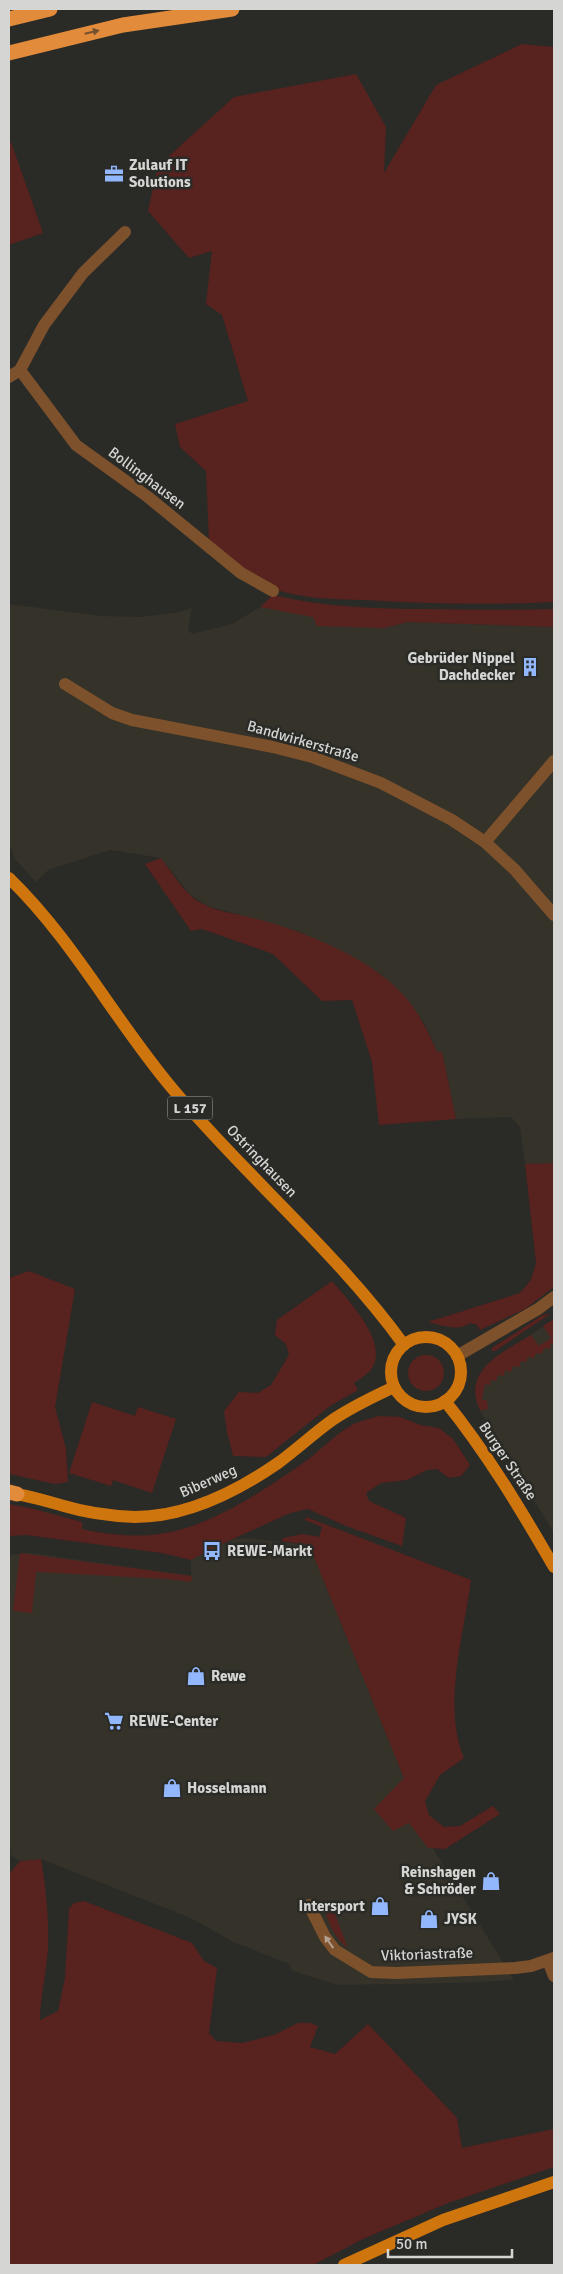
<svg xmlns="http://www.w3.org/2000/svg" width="563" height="2274" font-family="Signika,sans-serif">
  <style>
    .built { fill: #343229 }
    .green { fill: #58221e }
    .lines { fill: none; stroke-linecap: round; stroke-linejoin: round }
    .minor { stroke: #7d512c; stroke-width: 12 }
    .primary { stroke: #cf750e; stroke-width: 12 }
    .motorway { stroke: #e18b3b; stroke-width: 15 }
    .oneway { fill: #73512f }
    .oneway2 { fill: #b2a090 }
    .labels { text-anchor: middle; stroke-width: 5; stroke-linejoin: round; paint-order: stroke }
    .shield { fill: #2a2a27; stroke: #a2a29f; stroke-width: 1 }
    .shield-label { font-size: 14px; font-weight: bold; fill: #d5d5d3 }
    .poi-label { font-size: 15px; font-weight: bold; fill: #d5d5d3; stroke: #2a2a27; text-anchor: start }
    .street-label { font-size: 15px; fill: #d5d5d3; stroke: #2a2a27 }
  </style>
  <rect width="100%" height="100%" fill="#2a2a27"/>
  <g class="built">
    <path d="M9,604L102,616L141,617L174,613L192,608L188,630L192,634L232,624L260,607L384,628L408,622L554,627V1163L525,1164L520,1127L511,1117L456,1119L442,1052H437L425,1025L406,998L382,975L348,955L300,932L208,906L190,895L161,858L110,850L48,870L36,882L14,858L12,849L9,848Z"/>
    <path d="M554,1319V1533L488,1426L477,1405L475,1390L478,1378L486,1365Z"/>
    <path d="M246,1538L309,1545L404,1778L407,1806L514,1980L461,1983L338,1985L292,1971L289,1964L234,1942L188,1917L41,1859L20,1861L9,1854V1555L30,1553L191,1576V1560L211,1549L235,1539Z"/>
  </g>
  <g class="green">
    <path d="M522,44L554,47V602C491,605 427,604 364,600C334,599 302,599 274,589C250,579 229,557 209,542L206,471L180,447L175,424L248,401L222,315L206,304L212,251L189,258L148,211L158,166L234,97L356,74L386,127L384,173L436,85Z"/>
    <path d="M9,142H11L43,233L9,245Z"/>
    <path d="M273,595C323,607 376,609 428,609C470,610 512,610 554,609V627L408,622L384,628L317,626L313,617L260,607Z"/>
    <path d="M161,858C170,870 179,884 189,894C206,911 235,913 257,919C306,932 374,959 407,999C420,1015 429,1033 437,1052H442L456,1119L379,1125L372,1062L352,1000L322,1001L273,954L202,929L191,931L145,864Z"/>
    <path d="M554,1163V1287L525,1309L480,1330L477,1325L470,1323C459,1332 441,1325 428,1322L520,1293L531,1280L536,1263L525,1164Z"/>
    <path d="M29,1271L75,1289L55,1407L66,1449L68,1482L55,1484L9,1474V1278Z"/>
    <path d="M332,1281C348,1300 392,1345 370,1371C365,1376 359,1379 354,1383L358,1390L330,1406L266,1457L233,1456L227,1432L224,1411L239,1392L258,1393L271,1385L289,1355L286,1344L275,1335L277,1320Z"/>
    <path d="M550,1314L495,1351H492V1348L543,1315Z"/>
    <path d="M554,1319V1344H551L550,1349L544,1348L542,1354L536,1353L534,1358L528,1357L526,1362L521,1361L519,1367L513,1366L511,1372L505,1370L504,1376L498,1375L496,1381L491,1380L490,1385L485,1384L482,1400H487L488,1409L480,1410C461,1370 504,1352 531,1335L539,1346L551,1338L543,1326Z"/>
    <circle cx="426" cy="1373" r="18"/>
    <path d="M92,1402L135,1416L138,1407L176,1419L152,1493L113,1480L111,1486L69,1473Z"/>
    <path d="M379,1416L400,1417L420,1425L439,1428L453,1439L470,1465L461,1476L449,1478L437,1469L427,1470L407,1480L381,1483L366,1493L369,1501L406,1518L402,1546L346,1526L308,1509L290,1513L211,1549L191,1560L162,1553L26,1535L9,1536V1504L34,1509L82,1522V1529C109,1535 138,1538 165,1533C209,1527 266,1489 303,1463C319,1452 333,1436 350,1426C358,1421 370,1419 379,1416Z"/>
    <path d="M306,1517L471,1580C464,1634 442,1706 464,1758L440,1775L425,1801L429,1815L444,1827L460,1826L493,1806L500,1814L445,1849L428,1848L409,1823L393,1831L374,1809L404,1778L309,1545L281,1541L283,1538L303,1534L319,1537L322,1527L305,1520Z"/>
    <path d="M20,1553L192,1576L191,1582L168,1579L36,1572L32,1613L13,1611Z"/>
    <path d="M41,1859C46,1888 49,1917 48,1947C47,1972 40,1996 40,2020L58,2011L65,1978L69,1909L74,1903L84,1901L192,1943L204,1961L217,1968L209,2033L216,2041L242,2043L274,2035L298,2023H310L318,2026L310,2047L335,2054L368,2024L457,2118L462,2148L554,2129V2167L448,2203L363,2239L313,2265H9V1874L20,1861Z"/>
    <path d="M327,1900L339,1903L334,1912L348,1948C336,1941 326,1918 324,1906Z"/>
  </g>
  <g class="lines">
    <g class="minor">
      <path d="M20,370L76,445L148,497L241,573L273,591"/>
      <path d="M9,377L20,370L44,325L83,273L125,232"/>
      <path d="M65,684L112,713L132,720L273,747L312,757L381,783L452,820L485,842L515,870L554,915"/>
      <path d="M485,842L554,761"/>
      <path d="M457,1356L538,1309L554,1297"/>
      <path d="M309,1905L325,1937L335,1950L371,1972L396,1973L515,1968L531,1966L554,1958"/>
      <path d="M548,1961L554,1976"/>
    </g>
    <g class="primary">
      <path d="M9,878C73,940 114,1019 171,1087C245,1176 336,1251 404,1345"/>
      <circle cx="426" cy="1372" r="35"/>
      <path d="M445,1401C487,1453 521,1510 554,1567"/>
      <path d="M9,1493C28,1495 45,1501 64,1506C87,1513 111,1516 135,1517C187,1517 236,1492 278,1463C296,1450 313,1434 331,1421C351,1407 373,1397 394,1387"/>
      <path d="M344,2265L443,2220L554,2182"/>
    </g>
    <g class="motorway">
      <path d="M9,19L50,9"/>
      <path d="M9,53L123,25L232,9"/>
      <path d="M9,1492L17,1494"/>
    </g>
  </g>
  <defs><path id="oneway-solid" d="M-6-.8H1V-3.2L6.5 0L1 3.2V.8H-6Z" transform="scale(1.25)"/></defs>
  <use class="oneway" href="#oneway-solid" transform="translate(92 32) rotate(-13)"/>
  <use class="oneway2" href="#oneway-solid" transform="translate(329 1942) rotate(-125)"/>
  <defs>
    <g id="office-bare" transform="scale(1.5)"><path d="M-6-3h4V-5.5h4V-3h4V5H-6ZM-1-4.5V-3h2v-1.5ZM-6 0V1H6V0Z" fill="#92b7fd" stroke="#2a2a27" stroke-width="2.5" paint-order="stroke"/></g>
    <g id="building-bare" transform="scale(1.5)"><path d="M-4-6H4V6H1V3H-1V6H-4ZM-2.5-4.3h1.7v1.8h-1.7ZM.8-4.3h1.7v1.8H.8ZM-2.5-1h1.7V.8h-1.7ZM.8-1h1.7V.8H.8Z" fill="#92b7fd" stroke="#2a2a27" stroke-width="2.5" paint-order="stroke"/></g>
    <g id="bus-bare" transform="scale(1.5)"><path d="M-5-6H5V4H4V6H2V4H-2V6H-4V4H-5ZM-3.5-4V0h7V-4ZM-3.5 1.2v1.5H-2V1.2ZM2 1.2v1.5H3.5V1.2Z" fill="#92b7fd" stroke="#2a2a27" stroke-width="2.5" paint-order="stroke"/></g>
    <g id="shop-bare" transform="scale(1.5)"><path d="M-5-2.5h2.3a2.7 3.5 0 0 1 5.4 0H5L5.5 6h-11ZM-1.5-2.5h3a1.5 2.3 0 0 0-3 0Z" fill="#92b7fd" stroke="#2a2a27" stroke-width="2.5" paint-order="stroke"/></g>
    <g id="supermarket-bare" transform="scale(1.5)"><path d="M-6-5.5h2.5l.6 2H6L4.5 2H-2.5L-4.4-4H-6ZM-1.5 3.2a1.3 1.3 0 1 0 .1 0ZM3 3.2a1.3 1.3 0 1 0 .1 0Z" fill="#92b7fd" stroke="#2a2a27" stroke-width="2.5" paint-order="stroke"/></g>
  </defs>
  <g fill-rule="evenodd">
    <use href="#office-bare" x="114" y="174"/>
    <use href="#building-bare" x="530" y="667"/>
    <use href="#bus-bare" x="212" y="1551"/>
    <use href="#shop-bare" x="196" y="1676"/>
    <use href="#supermarket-bare" x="114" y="1721"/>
    <use href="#shop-bare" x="172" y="1788"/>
    <use href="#shop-bare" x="491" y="1881"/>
    <use href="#shop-bare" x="380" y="1906"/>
    <use href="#shop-bare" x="429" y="1919"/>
  </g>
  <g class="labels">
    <rect class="shield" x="167.5" y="1096.5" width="45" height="23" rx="4"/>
    <g class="shield-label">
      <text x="190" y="1113">L 157</text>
    </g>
    <g class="poi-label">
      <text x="129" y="170">Zulauf IT<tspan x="129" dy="17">Solutions</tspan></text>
      <text x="515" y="663" text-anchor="end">Gebrüder Nippel<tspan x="515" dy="17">Dachdecker</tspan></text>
      <text x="227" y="1556">REWE-Markt</text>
      <text x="211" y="1681">Rewe</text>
      <text x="129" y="1726">REWE-Center</text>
      <text x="187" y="1793">Hosselmann</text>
      <text x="476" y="1877" text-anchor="end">Reinshagen<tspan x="476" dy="17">&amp; Schröder</tspan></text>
      <text x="365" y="1911" text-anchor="end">Intersport</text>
      <text x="444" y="1924">JYSK</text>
    </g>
    <g class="street-label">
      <text transform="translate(147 478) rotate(37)" y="5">Bollinghausen</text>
      <text transform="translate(303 741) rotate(16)" y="5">Bandwirkerstraße</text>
      <text transform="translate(262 1161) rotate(46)" y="5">Ostringhausen</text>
      <text transform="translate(508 1461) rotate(56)" y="5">Burger Straße</text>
      <text transform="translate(208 1481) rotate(-24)" y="5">Biberweg</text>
      <text transform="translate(427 1954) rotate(-2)" y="5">Viktoriastraße</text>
    </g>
  </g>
  <rect width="563" height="2274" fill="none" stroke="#d5d5d3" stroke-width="20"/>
  <path d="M388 2249v8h124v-8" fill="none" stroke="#d5d5d3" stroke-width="2.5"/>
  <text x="396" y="2249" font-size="15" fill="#d5d5d3" stroke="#2a2a27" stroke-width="4" paint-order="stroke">50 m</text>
</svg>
